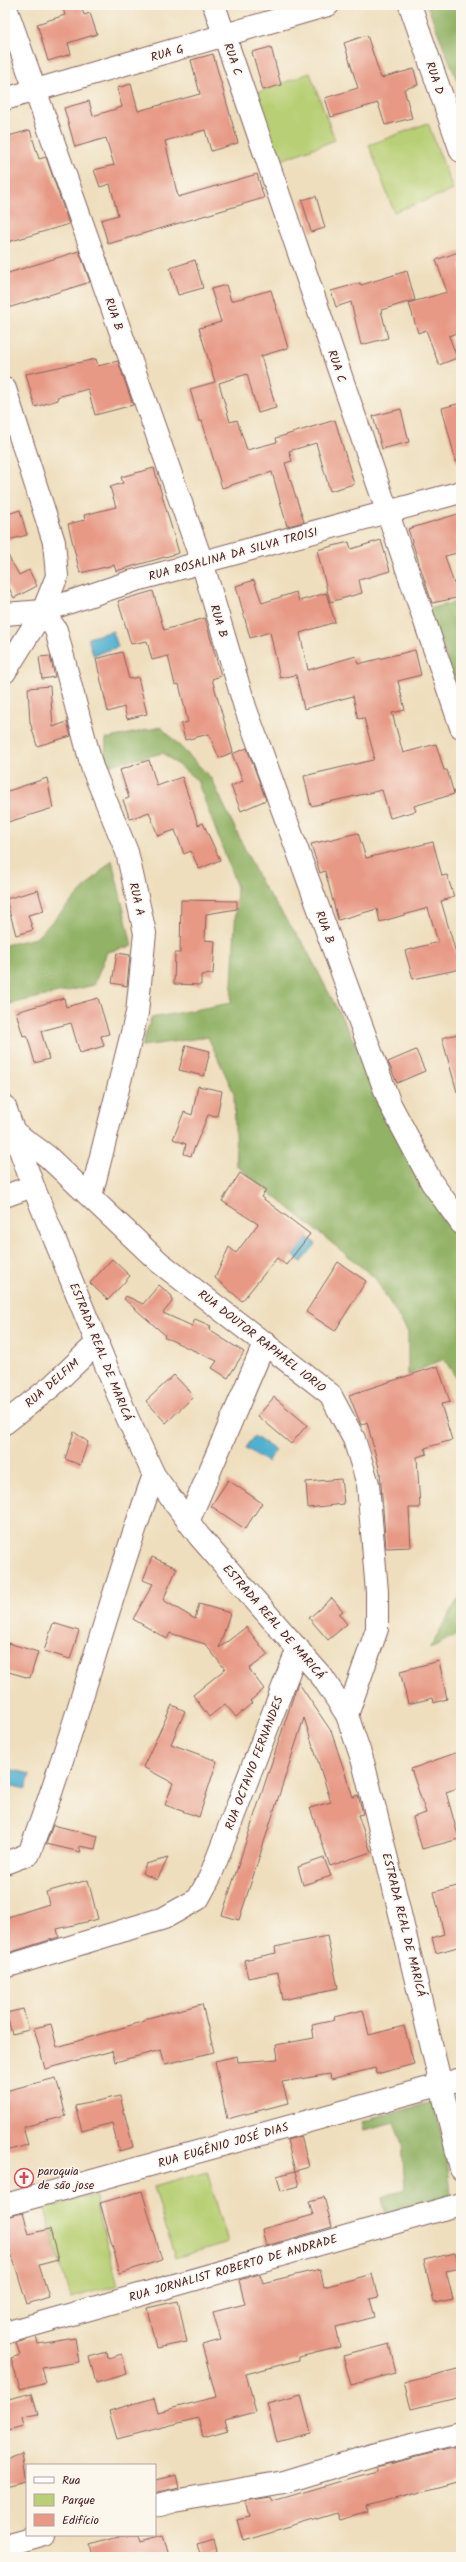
<svg xmlns="http://www.w3.org/2000/svg" width="466" height="2562" font-family="Kalam,sans-serif">
  <style>
    .green { fill: #b8cf74; stroke: #817750 }
    .forest { fill: #92b266; stroke: #6e6848 }
    .water { fill: #51b0cf; stroke: #4e687d }
    .building { fill: #e79985 }
    .lines { fill: none; stroke-linecap: round; stroke-linejoin: round }
    .minor-casing { stroke: #83625e; stroke-width: 24 }
    .major-casing { stroke: #83625e; stroke-width: 24 }
    .minor { stroke: #fff; stroke-width: 22 }
    .major { stroke: #fff; stroke-width: 22 }
    .labels { text-anchor: middle; stroke-width: 3; stroke-linejoin: round; paint-order: stroke }
    .street-label { font-size: 12px; fill: #4a1f2b; stroke: #fbf7ec }
    .poi-label { font-size: 12px; fill: #4a1f2b; stroke: #fbf7ec; text-anchor: start }
  </style>
  <rect width="100%" height="100%" fill="#fbf7ec"/>
  <filter id="ink" filterUnits="userSpaceOnUse"><feTurbulence type="fractalNoise" baseFrequency=".025" numOctaves="2"/><feDisplacementMap in="SourceGraphic" scale="8" xChannelSelector="R" yChannelSelector="G"/><feConvolveMatrix kernelMatrix="1 2 1 2 8 2 1 2 1" color-interpolation-filters="sRGB"/></filter>
  <filter id="wash" filterUnits="userSpaceOnUse"><feTurbulence type="fractalNoise" baseFrequency=".012" numOctaves="4" result="noise"/><feDisplacementMap in="SourceGraphic" scale="16" xChannelSelector="R" yChannelSelector="G"/><feGaussianBlur stdDeviation="0.9" result="paint"/><feColorMatrix in="noise" values="0 0 0 0 0 0 0 0 0 0 0 0 0 0 0 0 0 1.4 0 .05"/><feComposite in="paint" operator="in"/></filter>
  <g filter="url(#wash)">
    <rect width="100%" height="100%" fill="#eedebd"/>
    <g class="green">
      <path d="M310,73L335,140L276,162L251,95Z"/>
      <path d="M428,123L453,190L394,212L369,145Z"/>
      <path d="M207,2172L228,2242L175,2258L154,2187Z"/>
      <path d="M94,2195L118,2285L70,2298L45,2209Z"/>
    </g>
    <g class="forest">
      <path d="M427,5H461V88H460Z"/>
      <path d="M461,601V696L428,609Z"/>
      <path d="M161,727L211,778L261,883L304,945L461,1247V1385L444,1359L408,1375V1332L375,1278L236,1165L234,1093L208,1037L142,1046L151,1018L231,1003L237,887L197,780L163,753L105,766L106,739Z"/>
      <path d="M112,860L132,946L107,952L94,985L5,1005V945L36,938Z"/>
      <path d="M461,1594V1632L429,1649Z"/>
      <path d="M432,2102C443,2132 449,2164 451,2197L386,2215L382,2197L405,2189L402,2144L394,2122L364,2130L362,2122Z"/>
    </g>
    <g class="water">
      <path d="M113,631L118,647L93,655L88,638Z"/>
      <path d="M308,1237L316,1244L301,1262L293,1255Z"/>
      <path d="M254,1436L275,1450L267,1462L246,1448Z"/>
      <path d="M5,1768L30,1774L26,1789L5,1784Z"/>
    </g>
    <g id="blocks">
      <g class="building">
        <path d="M62,5H81L84,15L90,13L97,34L68,43L71,54L48,61L37,24L65,15Z"/>
        <path d="M367,35L381,78L414,69L418,85L404,89L412,118L385,125L378,103L331,117L325,98L358,88L344,43Z"/>
        <path d="M271,47L281,85L263,90L252,52Z"/>
        <path d="M213,54L238,143L211,151L205,130L165,141L178,197L257,174L264,198L108,244L101,220L118,215L110,184L100,187L94,170L114,165L106,138L75,147L64,108L89,101L93,116L122,107L117,88L131,84L138,111L200,94L191,60Z"/>
        <path d="M30,130L39,159L46,157L69,224L5,243V137Z"/>
        <path d="M316,196L325,228L311,232L302,200Z"/>
        <path d="M79,251L90,282L5,309V274Z"/>
        <path d="M461,251V331L449,336L457,358L439,365L426,330L418,333L409,303L447,292L436,260Z"/>
        <path d="M195,260L203,288L178,295L170,268Z"/>
        <path d="M407,271L415,300L381,310L388,338L361,345L351,302L336,307L331,291L360,283L361,285Z"/>
        <path d="M226,285L231,301L271,290L288,348L261,356L276,408L258,413L247,374L219,383L230,422L237,420L247,450L277,442L276,438L335,420L354,484L330,491L316,443L289,451L292,461L285,463L304,522L287,526L272,472L222,488L202,421H199L190,389L215,382L199,328L221,322L211,289Z"/>
        <path d="M96,359L98,366L118,361L133,405L95,415L88,389L57,397L58,400L35,407L26,374Z"/>
        <path d="M461,403V461L456,462L442,408Z"/>
        <path d="M401,409L409,442L382,449L373,416Z"/>
        <path d="M154,468L179,553L116,571L114,565L80,573L68,524L85,520L84,515L116,507L110,487L123,483L121,477Z"/>
        <path d="M20,510L27,535L5,541V515Z"/>
        <path d="M461,513V552L445,556L454,584L461,582V597L432,603L408,529Z"/>
        <path d="M381,540L390,571L359,580L362,593L330,602L317,550L349,542L351,549Z"/>
        <path d="M5,550L19,575L29,570L37,586L14,598L5,580Z"/>
        <path d="M254,580L262,603L296,592L299,601L326,593L335,622L300,633L308,670L356,656L358,664L415,650L421,675L398,681L405,710L392,713L403,753L436,744L444,770H447L454,794L414,806L416,811L390,818L382,790L311,806L304,776L373,760L374,755L364,718L358,719L353,696L304,709L296,675L280,678L270,632L250,638L236,586Z"/>
        <path d="M153,591L164,630L205,618L221,676L212,679L233,752L219,758L209,734L185,740L181,724L188,722L179,684L175,685L168,656L152,660L147,641L131,644L118,601Z"/>
        <path d="M122,652L129,679L138,677L147,714L127,719L124,707L108,712L96,659Z"/>
        <path d="M50,656L55,677L42,679L39,657Z"/>
        <path d="M50,686L53,727L67,722L71,736L37,746L30,722L28,688Z"/>
        <path d="M247,748L266,800L241,811L231,786L243,781L232,754Z"/>
        <path d="M149,760L157,786L182,777L198,825L203,823L220,860L199,869L191,851L184,854L175,830L158,836L149,812L130,819L123,800L129,798L120,770Z"/>
        <path d="M47,778L53,808L5,823V792Z"/>
        <path d="M358,833L366,858L433,842L442,876L447,875L454,897L441,901L456,953L461,951V969L413,979L405,951L438,942L428,908L380,922L377,909L338,920L325,871L320,873L311,844Z"/>
        <path d="M38,890L44,911L28,915L33,930L16,935L6,899Z"/>
        <path d="M181,900L237,901V909L206,914L205,940L215,941L213,974L201,975V985L174,984L175,953H180Z"/>
        <path d="M117,953L130,955L127,986L112,983Z"/>
        <path d="M64,998L66,1007L98,998L109,1034L101,1036L104,1046L80,1053L71,1023L41,1031L49,1059L35,1063L27,1035L23,1036L16,1012Z"/>
        <path d="M461,1033V1091L457,1092L442,1038Z"/>
        <path d="M186,1045L210,1051L204,1076L179,1070Z"/>
        <path d="M416,1050L425,1071L397,1083L388,1062Z"/>
        <path d="M198,1086L222,1091L217,1116L208,1115L191,1156L184,1154L186,1144L173,1139L184,1112L192,1115Z"/>
        <path d="M240,1173L266,1190L261,1197L310,1234L286,1265L277,1258L242,1301L215,1278L229,1247L236,1253L258,1224L222,1201Z"/>
        <path d="M112,1259L130,1276L108,1300L90,1283Z"/>
        <path d="M338,1262L366,1281L335,1331L306,1312Z"/>
        <path d="M159,1285L172,1296V1302L163,1313L192,1326L195,1319L211,1326L209,1330L244,1352L228,1378L212,1368L217,1361L164,1337L165,1335L124,1299L126,1296L143,1304Z"/>
        <path d="M438,1366L450,1402L441,1404L452,1440L425,1448L427,1454L417,1457L420,1508H409L411,1547L386,1548L380,1472L367,1422L361,1425L349,1395Z"/>
        <path d="M174,1375L194,1396L166,1423L146,1401Z"/>
        <path d="M274,1397L307,1425L291,1444L258,1416Z"/>
        <path d="M74,1432L88,1442L80,1465L65,1459Z"/>
        <path d="M341,1479L344,1504L308,1508L306,1482Z"/>
        <path d="M228,1480L262,1503L245,1529L211,1506Z"/>
        <path d="M152,1557L177,1568L163,1600L195,1619L199,1604L230,1613L219,1648L246,1627L268,1655L249,1669L264,1689L250,1701L252,1703L236,1717L225,1704L209,1717L193,1695L225,1669L205,1644L170,1633L167,1639L133,1619L153,1584L143,1580Z"/>
        <path d="M332,1598L343,1611L339,1614L347,1624L328,1640L309,1618Z"/>
        <path d="M53,1623L79,1631L70,1659L44,1651Z"/>
        <path d="M8,1643L38,1652L30,1678L5,1671V1652Z"/>
        <path d="M439,1661L447,1699L434,1703L433,1698L408,1704L400,1671Z"/>
        <path d="M298,1682L331,1731L353,1797L358,1795L363,1814L358,1815L371,1852L330,1866L310,1808L331,1802L304,1718L239,1920L222,1915Z"/>
        <path d="M172,1705L185,1711L171,1744L217,1761L199,1817L165,1805L173,1783L143,1767Z"/>
        <path d="M458,1752L461,1760V1787L446,1792L459,1839L422,1849L413,1817L426,1813L411,1769Z"/>
        <path d="M53,1825L98,1836L95,1849L79,1846L81,1852L46,1844Z"/>
        <path d="M168,1858L157,1880L142,1873L146,1864Z"/>
        <path d="M324,1858L331,1876L303,1885L298,1867Z"/>
        <path d="M88,1880L98,1919L57,1929L59,1937L5,1954V1918L49,1904L46,1892Z"/>
        <path d="M461,1885V1946L436,1953L432,1938L444,1934L434,1892Z"/>
        <path d="M327,1936L338,1988L283,2000L278,1972L248,1978L244,1960L276,1953L275,1947Z"/>
        <path d="M202,2004L214,2052L165,2064L161,2050L115,2062L112,2051L45,2069L34,2028L51,2024L57,2047L145,2021L144,2019Z"/>
        <path d="M23,2009L29,2030L12,2034L6,2013Z"/>
        <path d="M363,2010L369,2035L404,2026L414,2064L377,2074L375,2068L331,2079L330,2074L282,2082L288,2103L227,2119L215,2061L237,2056L238,2062L278,2059L276,2045L314,2038L312,2025L335,2020L334,2017Z"/>
        <path d="M56,2078L66,2116L23,2127L28,2145L5,2151V2091Z"/>
        <path d="M120,2096L133,2147L119,2151L112,2123L82,2131L75,2106Z"/>
        <path d="M301,2136L309,2167L295,2171L287,2140Z"/>
        <path d="M295,2171L299,2186L281,2191L277,2176Z"/>
        <path d="M142,2191L162,2260L120,2273L100,2203Z"/>
        <path d="M324,2197L332,2227L266,2246L262,2229L313,2215L309,2201Z"/>
        <path d="M23,2213L29,2234L50,2229L58,2260L39,2265L49,2297L27,2304L11,2252L5,2254V2217Z"/>
        <path d="M455,2253L459,2268L446,2271L453,2299L434,2303L424,2260Z"/>
        <path d="M320,2269L324,2287L372,2274L378,2297L370,2299L375,2317L336,2327L340,2347L299,2357V2360L246,2374L256,2412L225,2420L228,2430L203,2437L198,2418L117,2439L109,2411L154,2398L158,2412L216,2397L202,2345L221,2340L213,2312L245,2304L239,2280L260,2274L263,2283Z"/>
        <path d="M178,2301L187,2342L156,2348L147,2308Z"/>
        <path d="M36,2337L38,2344L75,2338L79,2362L42,2368L46,2382L20,2389L11,2358L20,2355L16,2343Z"/>
        <path d="M389,2344L396,2373L351,2385L343,2356Z"/>
        <path d="M107,2352L108,2358L122,2354L127,2374L96,2383L89,2357Z"/>
        <path d="M461,2368V2397L411,2409L404,2383Z"/>
        <path d="M32,2393L38,2414L22,2417L24,2426L5,2431V2400Z"/>
        <path d="M301,2395L311,2433L277,2442L267,2404Z"/>
        <path d="M457,2447H461V2481L366,2507L368,2512L340,2520L337,2513L243,2541L237,2520L249,2517L245,2501L271,2497L273,2501L376,2471V2467Z"/>
        <path d="M22,2454L27,2481L5,2486V2460Z"/>
        <path d="M176,2475L179,2487L155,2493V2480Z"/>
        <path d="M118,2535H139L141,2541L164,2535L170,2557H94L91,2545L118,2537Z"/>
        <path d="M214,2538L217,2552L202,2557L198,2543Z"/>
      </g>
    </g>
  </g>
  <g filter="url(#ink)">
    <use href="#blocks" fill-opacity="0" stroke="#83625e" stroke-width="1"/>
    <g class="lines">
      <g class="minor-casing">
        <g id="minor">
          <path d="M5,5L202,562L245,707L390,1104L432,1183L461,1223"/>
          <path d="M214,5L461,727"/>
          <path d="M410,5L461,151"/>
          <path d="M5,99L328,5"/>
          <path d="M43,611L56,630L92,767L127,852L145,933L137,1013L91,1196"/>
          <path d="M5,614L43,611L133,581L461,492"/>
          <path d="M14,1132L47,1156L159,1262L330,1394L354,1439L368,1484L377,1592V1629L347,1715"/>
          <path d="M5,1196L33,1186"/>
          <path d="M5,1423L52,1386L98,1342"/>
          <path d="M188,1522L265,1342"/>
          <path d="M5,1863L29,1854C76,1730 108,1600 154,1475"/>
          <path d="M5,1967L164,1918L198,1899L210,1877L298,1648"/>
          <path d="M5,2205L461,2079"/>
          <path d="M5,2333L461,2204"/>
          <path d="M155,2506L174,2501L284,2482L373,2455L461,2433"/>
          <path d="M5,2546L44,2535"/>
        </g>
      </g>
      <g class="major-casing">
        <g id="major">
          <path d="M5,389L54,542L57,576L43,611L5,672"/>
          <path d="M5,1107L33,1186L127,1417L154,1475L199,1536L323,1678L347,1715L363,1762L375,1809L461,2169"/>
        </g>
      </g>
      <use href="#minor" class="minor"/>
      <use href="#major" class="major"/>
    </g>
  </g>
  <defs>
    <g id="church-ring" transform="scale(1)"><circle r="9.5" fill="#fbf7ec" stroke="#d1495b" stroke-width="1.5"/><path d="M-1.2-6h2.4v3.5h3.3v2.4h-3.3V6h-2.4V-.1h-3.3v-2.4h3.3Z" fill="#d1495b"/></g>
  </defs>
  <g fill-rule="evenodd">
    <use href="#church-ring" x="24" y="2178"/>
  </g>
  <g class="labels">
    <g class="street-label">
      <text transform="translate(167 53) rotate(-16)" y="4">RUA G</text>
      <text transform="translate(233 59) rotate(71)" y="4">RUA C</text>
      <text transform="translate(435 78) rotate(71)" y="4">RUA D</text>
      <text transform="translate(114 314) rotate(71)" y="4">RUA B</text>
      <text transform="translate(337 366) rotate(71)" y="4">RUA C</text>
      <text transform="translate(233 554) rotate(-15)" y="4">RUA ROSALINA DA SILVA TROISI</text>
      <text transform="translate(219 621) rotate(73)" y="4">RUA B</text>
      <text transform="translate(137 899) rotate(77)" y="4">RUA A</text>
      <text transform="translate(325 927) rotate(70)" y="4">RUA B</text>
      <text transform="translate(262 1341) rotate(38)" y="4">RUA DOUTOR RAPHAEL IORIO</text>
      <text transform="translate(101 1352) rotate(68)" y="4">ESTRADA REAL DE MARICÁ</text>
      <text transform="translate(52 1383) rotate(-41)" y="4">RUA DELFIM</text>
      <text transform="translate(274 1622) rotate(49)" y="4">ESTRADA REAL DE MARICÁ</text>
      <text transform="translate(254 1763) rotate(-69)" y="4">RUA OCTAVIO FERNANDES</text>
      <text transform="translate(404 1925) rotate(76)" y="4">ESTRADA REAL DE MARICÁ</text>
      <text transform="translate(223 2145) rotate(-16)" y="4">RUA EUGÊNIO JOSÉ DIAS</text>
      <text transform="translate(233 2268) rotate(-16)" y="4">RUA JORNALIST ROBERTO DE ANDRADE</text>
    </g>
    <g class="poi-label">
      <text x="38" y="2175">paroquia<tspan x="38" dy="14">de são jose</tspan></text>
    </g>
  </g>
  <rect width="466" height="2562" fill="none" stroke="#fbf7ec" stroke-width="20"/>
  <rect x="26" y="2464" width="130" height="72" fill="#fbf7ec" stroke="#b4a19f"/>
  <rect x="34" y="2477" width="20" height="6" fill="#ffffff" stroke="#b4a19f"/>
  <text x="62" y="2484" font-size="12" fill="#4a1f2b">Rua</text>
  <rect x="34" y="2494" width="20" height="12" fill="#b8cf74" stroke="#b4a19f"/>
  <text x="62" y="2504" font-size="12" fill="#4a1f2b">Parque</text>
  <rect x="34" y="2514" width="20" height="12" fill="#e79985" stroke="#b4a19f"/>
  <text x="62" y="2524" font-size="12" fill="#4a1f2b">Edifício</text>
</svg>
